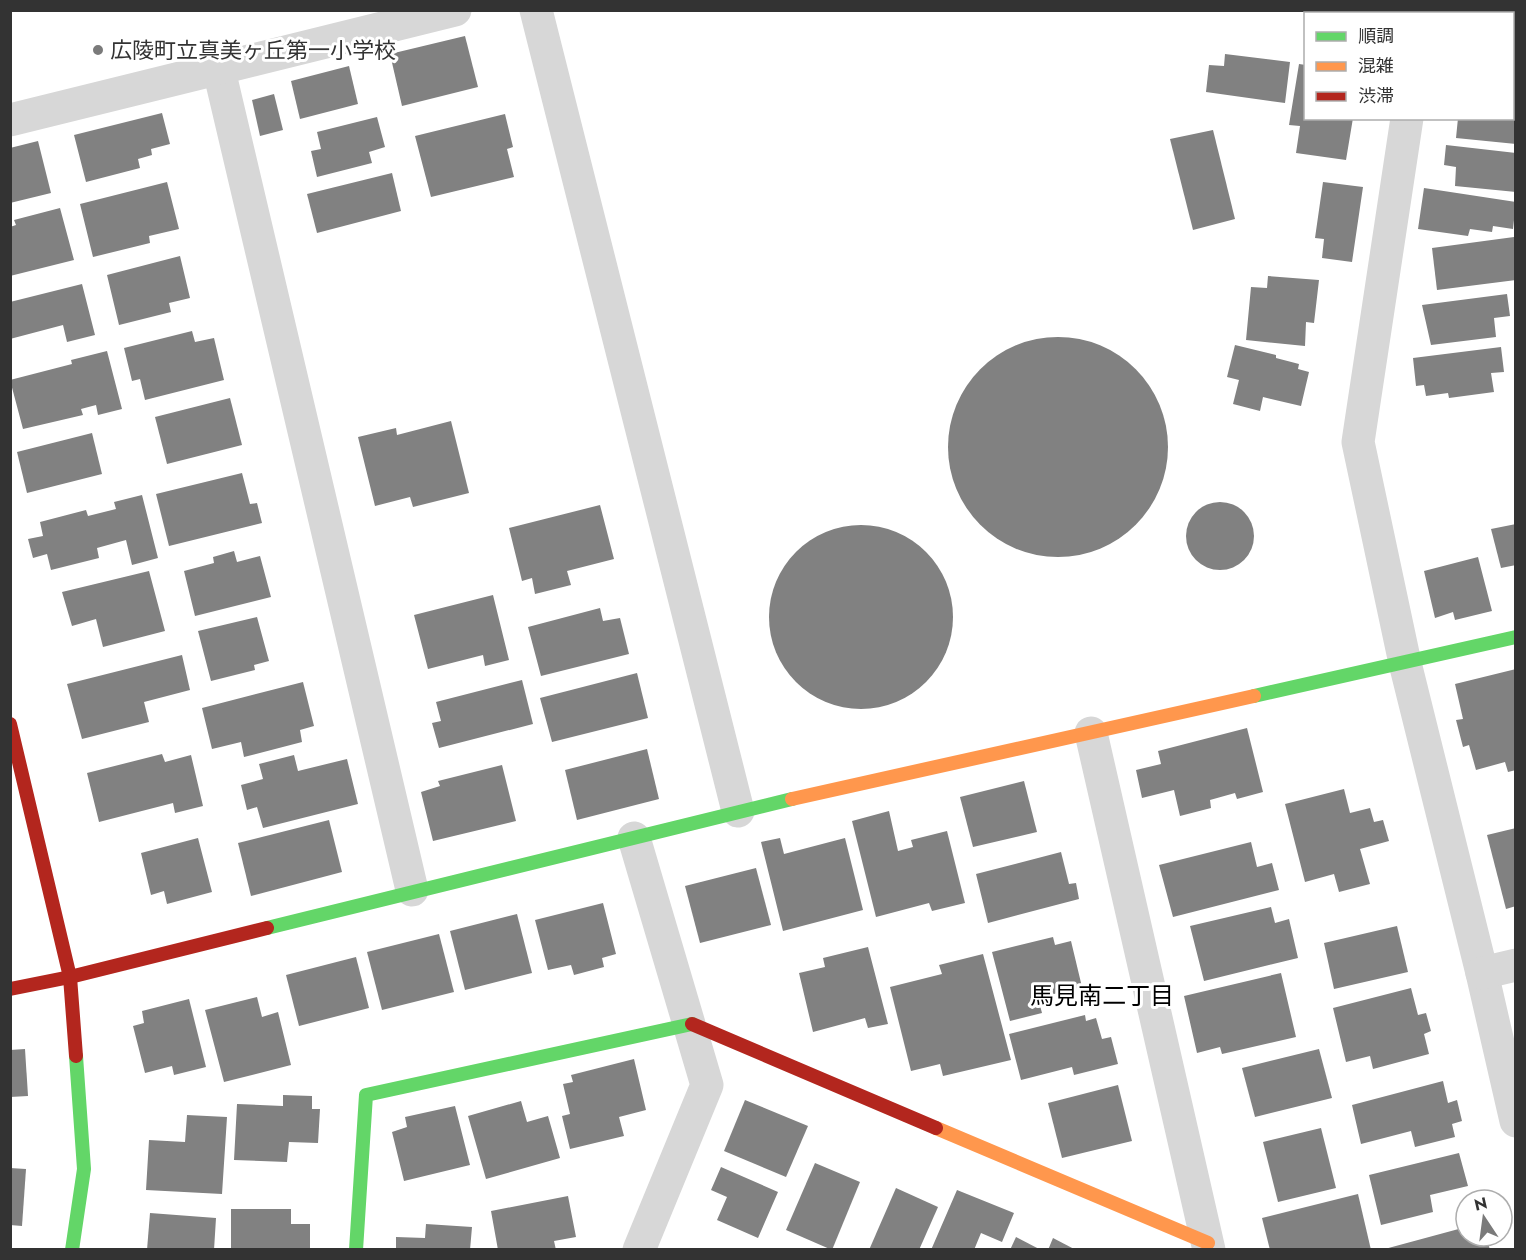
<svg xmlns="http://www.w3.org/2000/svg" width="1526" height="1260" font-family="Jost,'Noto Sans JP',sans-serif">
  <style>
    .building { fill: #818181 }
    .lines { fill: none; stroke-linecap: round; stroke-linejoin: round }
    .street { stroke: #d7d7d7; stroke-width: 33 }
    .fast { stroke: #63d668; stroke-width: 14 }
    .slow { stroke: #ff974d; stroke-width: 14 }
    .jam { stroke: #b3261e; stroke-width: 14 }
    .poi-dot { fill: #7a7a7a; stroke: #fff; stroke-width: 2 }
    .labels { text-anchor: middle; stroke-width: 6; stroke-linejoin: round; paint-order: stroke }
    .poi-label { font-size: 22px; fill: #333; stroke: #fff; text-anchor: start }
    .neighbourhood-label { font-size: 24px; fill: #000; stroke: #fff }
  </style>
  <rect width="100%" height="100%" fill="#fff"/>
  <g class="building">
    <path d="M1328,10H1385L1384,14H1328Z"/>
    <path d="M465,36L478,87L402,106L390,54Z"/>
    <path d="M1225,54L1290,62L1285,103L1206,92L1209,65L1224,66Z"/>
    <path d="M1512,57H1516V97L1512,96Z"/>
    <path d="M1299,64L1306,65V118H1353L1346,160L1296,153L1300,126L1289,125Z"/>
    <path d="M349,66L358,104L300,119L291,81Z"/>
    <path d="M274,94L283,130L260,136L252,100Z"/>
    <path d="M1512,104L1516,105V144L1456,138L1458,118H1512Z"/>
    <path d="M162,113L170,144L151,149L152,155L138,159L140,168L86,182L74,135Z"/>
    <path d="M505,114L513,147L507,149L514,177L431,197L415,136Z"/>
    <path d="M377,117L385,147L369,152L372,163L317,177L311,151L321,149L317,132Z"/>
    <path d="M1213,130L1235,219L1193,230L1170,139Z"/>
    <path d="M38,141L51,193L10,203V148Z"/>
    <path d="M1446,145L1516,153V192L1455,186L1456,167L1444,165Z"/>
    <path d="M392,173L401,211L317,233L307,194Z"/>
    <path d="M167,182L179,229L149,236L150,243L93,257L80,204Z"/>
    <path d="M1323,182L1363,187L1352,262L1322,258L1324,239L1315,238Z"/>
    <path d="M1424,188L1516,202L1513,229L1493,226L1492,232L1470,229L1468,236L1418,229Z"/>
    <path d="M60,208L74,260L10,276V227L16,225L14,220Z"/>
    <path d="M1514,237L1516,280L1437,290L1432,248Z"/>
    <path d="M180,256L190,298L169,303L171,312L119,325L107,275Z"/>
    <path d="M1268,276L1319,280L1314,323L1306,322L1305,346L1246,340L1251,287L1267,288Z"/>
    <path d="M82,284L95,335L67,342L63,325L10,339V302Z"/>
    <path d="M1507,294L1510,316L1494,318L1496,337L1431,345L1422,305Z"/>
    <path d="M192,331L195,342L214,338L224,380L145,400L140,379L132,381L124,348Z"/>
    <circle cx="1058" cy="447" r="110"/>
    <path d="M1235,345L1276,355V358L1299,364L1298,369L1309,372L1301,406L1263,397L1260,411L1233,404L1239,380L1227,377Z"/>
    <path d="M1501,347L1504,372L1491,373L1494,392L1449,398L1448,393L1426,396L1424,385L1416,386L1413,358Z"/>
    <path d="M107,351L122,409L98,415L96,405L81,409L83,415L23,429L10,380L72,364L71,360Z"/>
    <path d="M230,398L242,445L167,464L155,417Z"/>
    <path d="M451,421L469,493L413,507L410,497L375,506L358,437L396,428L397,435Z"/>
    <path d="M92,433L102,474L27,493L17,452Z"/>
    <path d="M242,473L250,504L257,503L262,523L169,546L156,494Z"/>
    <path d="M142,495L158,558L132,565L126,540L97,548L99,558L51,570L47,554L33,558L28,539L43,536L40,522L86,510L88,516L116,509L114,502Z"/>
    <circle cx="1220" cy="536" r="34"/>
    <path d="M600,505L614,559L567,571L571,585L535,594L532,578L522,581L509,528Z"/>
    <path d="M1516,524V565L1501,568L1491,529Z"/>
    <circle cx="861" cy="617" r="92"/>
    <path d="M234,551L237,562L260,556L271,597L195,616L184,571L214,563L213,557Z"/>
    <path d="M1478,557L1492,611L1455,620L1453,612L1435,618L1424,571Z"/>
    <path d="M149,571L165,631L103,647L96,619L72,626L62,592Z"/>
    <path d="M493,595L509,660L485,666L483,655L428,669L414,615Z"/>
    <path d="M600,608L603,621L620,618L629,654L541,676L528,627Z"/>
    <path d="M257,617L269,661L254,665L255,670L211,681L198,631Z"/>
    <path d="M182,655L190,690L144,702L149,722L82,739L67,684Z"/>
    <path d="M1516,669V770L1508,772L1505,762L1476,770L1469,745L1463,747L1456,720L1463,719L1455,684Z"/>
    <path d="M637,673L648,718L552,742L540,698Z"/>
    <path d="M522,680L533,724L439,748L432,723L441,721L436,702Z"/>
    <path d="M303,682L314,726L300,730L302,742L244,757L241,742L212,749L202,708Z"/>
    <path d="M1247,728L1263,792L1237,799L1235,793L1210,800L1211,808L1180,816L1174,790L1142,798L1136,770L1161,764L1158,751Z"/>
    <path d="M647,749L659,799L577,820L565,770Z"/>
    <path d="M162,754L165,762L191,755L203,806L175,813L173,803L99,822L87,773Z"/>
    <path d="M294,755L298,771L347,759L358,804L263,828L257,807L247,810L241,785L263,779L259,764Z"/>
    <path d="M502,765L516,821L433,841L421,792L440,786L438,781Z"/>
    <path d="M1024,781L1037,832L973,847L960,797Z"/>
    <path d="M1344,789L1350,813L1370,808L1374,822L1383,820L1389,841L1360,849L1370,884L1339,892L1334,874L1305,882L1285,804Z"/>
    <path d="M889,811L898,851L913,847L911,840L947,831L965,903L932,911L929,903L876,917L852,821Z"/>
    <path d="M329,820L342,872L251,896L238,843Z"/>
    <path d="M1516,828V906L1506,909L1487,835Z"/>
    <path d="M198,838L212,892L167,904L164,891L151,895L141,853Z"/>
    <path d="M780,838L784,854L845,838L863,910L783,931L761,842Z"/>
    <path d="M1251,842L1257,867L1272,863L1279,890L1173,917L1159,865Z"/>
    <path d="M1061,852L1069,884L1076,883L1079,899L988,923L976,874Z"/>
    <path d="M756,868L771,925L700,943L685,886Z"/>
    <path d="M603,903L616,954L602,958L604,967L574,975L571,965L548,970L535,920Z"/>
    <path d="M1271,907L1275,923L1289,919L1298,958L1204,981L1190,926Z"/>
    <path d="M517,914L532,973L465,990L450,931Z"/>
    <path d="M1397,926L1408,972L1334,989L1324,943Z"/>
    <path d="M439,934L454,992L382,1010L367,952Z"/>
    <path d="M1053,937L1055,945L1071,941L1082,987L1038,998L1042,1013L1010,1021L992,952Z"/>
    <path d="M868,947L888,1024L868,1028L865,1018L813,1032L799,973L825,967L823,958Z"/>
    <path d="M983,954L1011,1060L943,1076L940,1064L911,1071L890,987L942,974L939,965Z"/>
    <path d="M356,957L369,1008L299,1026L286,975Z"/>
    <path d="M1281,973L1296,1037L1222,1054L1220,1047L1197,1053L1184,996Z"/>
    <path d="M1411,988L1418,1015L1426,1013L1431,1031L1424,1034L1429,1054L1373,1069L1370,1056L1346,1062L1333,1008Z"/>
    <path d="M257,997L262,1017L278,1012L291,1065L224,1082L205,1010Z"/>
    <path d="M189,999L206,1067L174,1075L172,1066L145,1073L133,1026L144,1023L142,1011Z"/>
    <path d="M1085,1015L1086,1021L1096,1018L1102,1039L1111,1037L1118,1064L1074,1075L1072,1067L1021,1080L1009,1034Z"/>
    <path d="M25,1049L28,1096L10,1097V1050Z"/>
    <path d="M1319,1049L1332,1098L1255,1117L1242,1068Z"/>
    <path d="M634,1059L646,1110L619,1117L624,1136L570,1149L562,1116L570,1114L563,1084L573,1082L571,1075Z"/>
    <path d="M1443,1081L1448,1103L1457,1100L1462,1121L1452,1124L1455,1137L1415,1147L1411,1131L1361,1144L1352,1105Z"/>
    <path d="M1118,1085L1132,1141L1062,1158L1048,1103Z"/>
    <path d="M283,1095L312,1096V1109H320L318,1143L289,1142L287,1162L234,1160L237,1104L283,1106Z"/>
    <path d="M745,1100L808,1126L786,1177L724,1151Z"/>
    <path d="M521,1101L527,1122L548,1116L560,1158L486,1179L468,1116Z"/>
    <path d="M455,1106L470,1165L404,1181L392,1132L407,1127L405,1117Z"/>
    <path d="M187,1115L227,1117L222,1194L146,1190L149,1140L185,1142Z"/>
    <path d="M1321,1128L1336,1188L1278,1202L1263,1142Z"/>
    <path d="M1459,1153L1468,1186L1430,1195L1433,1212L1381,1225L1369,1175Z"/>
    <path d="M815,1163L860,1182L832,1250L786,1230Z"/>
    <path d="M721,1167L778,1192L758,1238L717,1220L727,1197L711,1190Z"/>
    <path d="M10,1168L26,1169L22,1226L10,1225Z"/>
    <path d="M896,1188L938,1207L919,1250H869Z"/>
    <path d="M957,1190L1014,1213L1002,1242L981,1233L974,1250H931Z"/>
    <path d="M1358,1194L1371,1250H1270L1262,1218Z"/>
    <path d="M568,1196L576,1237L554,1241L556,1250H498L491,1211Z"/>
    <path d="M231,1209H291V1224H310V1250H231Z"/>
    <path d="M150,1213L216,1218L214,1250H147Z"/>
    <path d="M426,1224L472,1227L470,1250H396V1237L425,1238Z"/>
    <path d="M1466,1227V1236H1486L1490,1250H1381Z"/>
    <path d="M1016,1237L1041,1250H1010Z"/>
    <path d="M1053,1238L1076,1250H1048Z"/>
  </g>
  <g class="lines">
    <g class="street">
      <path d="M536,10L738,811"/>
      <path d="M1422,14L1423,10"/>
      <path d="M219,70L412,890"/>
      <path d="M1407,118L1358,442L1405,663L1482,973L1516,1121"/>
      <path d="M10,120L455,10"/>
      <path d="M1091,733L1209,1250"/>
      <path d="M634,838L707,1085L639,1250"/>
      <path d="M1482,973L1516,965"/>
    </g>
    <g class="fast">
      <path d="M1254,696L1516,637"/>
      <path d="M267,928L792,799"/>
      <path d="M72,1250L84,1169L76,1056"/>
      <path d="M356,1250L366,1095L692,1024"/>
    </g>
    <g class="slow">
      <path d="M792,799L1254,696"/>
      <path d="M936,1128L1208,1243"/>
    </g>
    <g class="jam">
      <path d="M10,724L70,977L76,1056"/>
      <path d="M10,989L70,977L267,928"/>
      <path d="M692,1024L936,1128"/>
    </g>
  </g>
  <circle class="poi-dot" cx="98" cy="50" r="6"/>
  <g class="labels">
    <g class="poi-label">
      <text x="110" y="58">広陵町立真美ヶ丘第一小学校</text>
    </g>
    <g class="neighbourhood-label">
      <text x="1102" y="1004">馬見南二丁目</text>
    </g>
  </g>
  <rect width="1526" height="1260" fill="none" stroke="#333333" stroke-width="24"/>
  <rect x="1304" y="12" width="210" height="108" fill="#ffffff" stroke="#adadad" stroke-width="1.5"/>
  <rect x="1316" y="32" width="30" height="9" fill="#63d668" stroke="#adadad" stroke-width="1.5"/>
  <text x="1358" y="42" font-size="18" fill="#333333">順調</text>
  <rect x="1316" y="62" width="30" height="9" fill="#ff974d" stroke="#adadad" stroke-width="1.5"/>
  <text x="1358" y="72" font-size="18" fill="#333333">混雑</text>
  <rect x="1316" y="92" width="30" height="9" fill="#b3261e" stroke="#adadad" stroke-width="1.5"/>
  <text x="1358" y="102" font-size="18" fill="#333333">渋滞</text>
  <g transform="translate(1484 1218) rotate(347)"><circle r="28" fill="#ffffff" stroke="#adadad" stroke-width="1.5"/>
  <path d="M0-4.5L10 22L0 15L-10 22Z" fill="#7a7a7a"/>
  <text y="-9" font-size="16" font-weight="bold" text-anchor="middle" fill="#333333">N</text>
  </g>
</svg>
